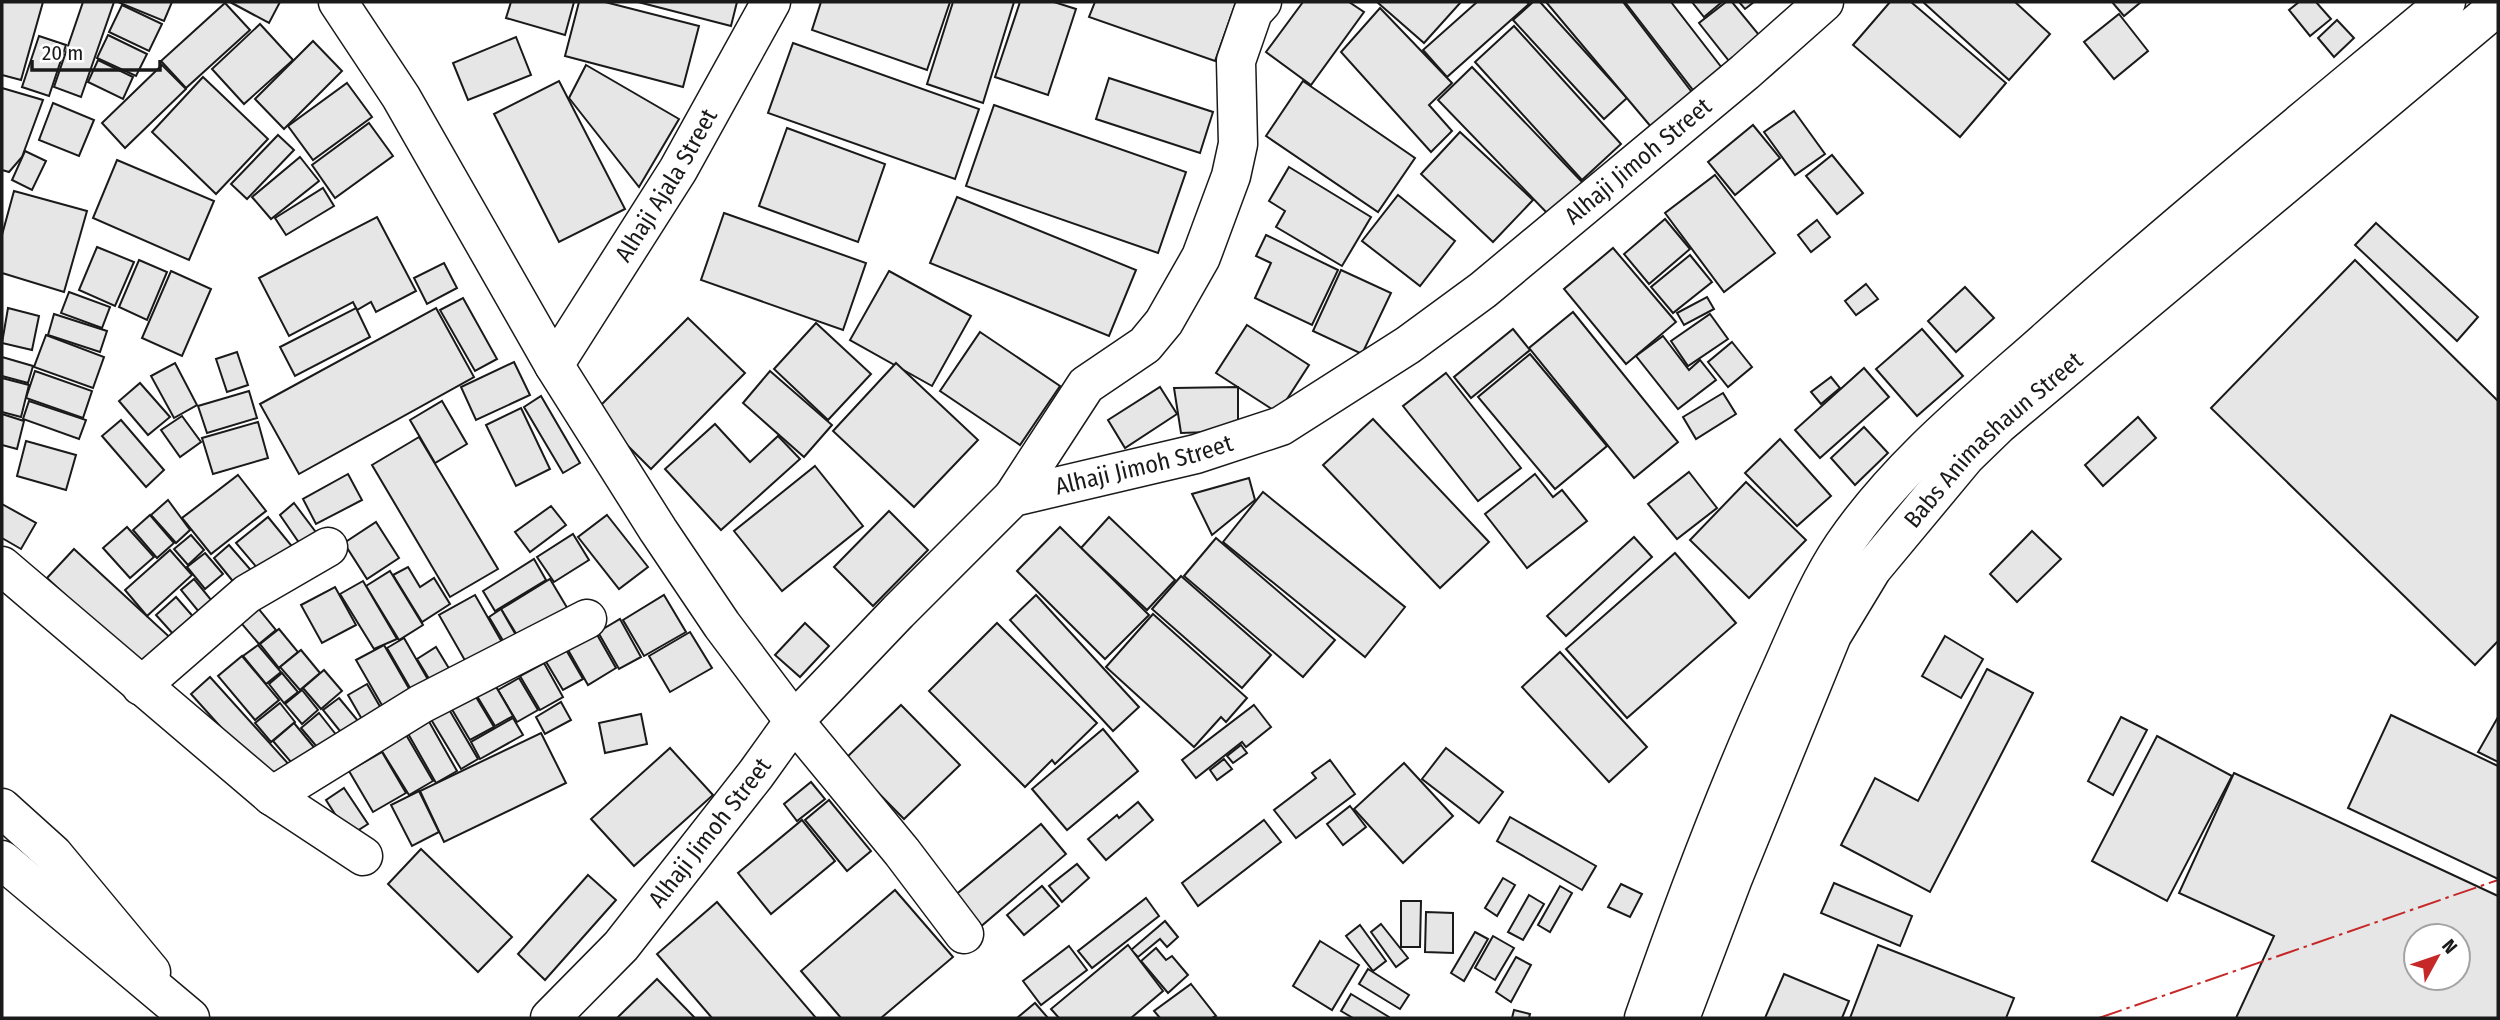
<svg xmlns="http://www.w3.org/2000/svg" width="2500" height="1020" font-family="'Fira Sans Condensed',sans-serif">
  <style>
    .building { fill: #e6e6e6; stroke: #1a1a1a; stroke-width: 2; fill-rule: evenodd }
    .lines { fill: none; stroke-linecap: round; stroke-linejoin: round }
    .minor-casing { stroke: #1a1a1a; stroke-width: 41 }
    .major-casing { stroke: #1a1a1a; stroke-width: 41 }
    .highway-casing { stroke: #1a1a1a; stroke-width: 41 }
    .minor { stroke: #fff; stroke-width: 38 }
    .major { stroke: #fff; stroke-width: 38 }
    .highway { stroke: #fff; stroke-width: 38 }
    .power { stroke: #c62828; stroke-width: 2; stroke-dasharray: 24 5 3.5 5; stroke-linecap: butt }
    .labels { text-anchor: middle; stroke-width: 5; stroke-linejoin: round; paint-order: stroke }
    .street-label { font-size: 24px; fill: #1a1a1a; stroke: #fff }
  </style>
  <rect width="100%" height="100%" fill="#fff"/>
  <g class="building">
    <path d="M2,2H43L21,80L2,75Z"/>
    <path d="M83,2H114L81,97L54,87Z"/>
    <path d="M121,2H172L164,21L120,3Z"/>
    <path d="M230,2H280L269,23Z"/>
    <path d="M511,2H574L565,35L506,18Z"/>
    <path d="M579,2H605L699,26L683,87L565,56Z"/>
    <path d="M638,2H737L731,26Z"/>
    <path d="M821,2H950L927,70L812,30Z"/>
    <path d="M953,2H1014L983,103L927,84Z"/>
    <path d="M1020,2H1054L1076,9L1048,95L995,77Z"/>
    <path d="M1095,2H1236L1215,61L1089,17Z"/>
    <path d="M1303,2H1349L1364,12L1311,85L1266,52Z"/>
    <path d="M1377,2H1461L1424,43Z"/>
    <path d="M1477,2H1527L1529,4L1447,77L1423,50Z"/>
    <path d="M1533,2H1540L1627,98L1604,119L1513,20Z"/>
    <path d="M1546,2H1623L1694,95L1652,128Z"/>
    <path d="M1625,2H1671L1722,68L1693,90Z"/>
    <path d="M1692,2H1722L1704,17Z"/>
    <path d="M1726,2H1732L1764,41L1733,66L1699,23Z"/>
    <path d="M1739,2H1754L1745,9Z"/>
    <path d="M1890,2H1911L2006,83L1960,137L1853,45Z"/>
    <path d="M1923,2H2015L2050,34L2009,80Z"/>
    <path d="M2112,2H2141L2124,16Z"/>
    <path d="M2299,2H2316L2331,19L2310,36L2289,10Z"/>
    <path d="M225,3L250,30L186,88L161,61Z"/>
    <path d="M122,5L162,24L149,51L109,32Z"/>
    <path d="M1380,8L1452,83L1429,105L1452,131L1431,152L1341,52Z"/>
    <path d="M2119,14L2148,51L2114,79L2084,42Z"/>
    <path d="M2337,20L2354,38L2334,57L2318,38Z"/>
    <path d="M260,24L293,60L244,104L212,69Z"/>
    <path d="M1514,26L1621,144L1582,180L1475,62Z"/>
    <path d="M108,35L147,54L136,76L97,58Z"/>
    <path d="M39,36L66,45L49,96L22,87Z"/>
    <path d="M516,37L531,75L468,100L453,63Z"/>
    <path d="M313,41L342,71L284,129L255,99Z"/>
    <path d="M793,43L979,109L955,179L768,113Z"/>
    <path d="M98,60L133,77L123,99L88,82Z"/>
    <path d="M162,65L186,89L125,148L102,123Z"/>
    <path d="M586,65L679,119L639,187L569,98Z"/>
    <path d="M1472,67L1583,183L1549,215L1438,100Z"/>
    <path d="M203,77L268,139L216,194L152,132Z"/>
    <path d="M1109,78L1213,112L1200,153L1096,119Z"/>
    <path d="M559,81L625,209L559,242L494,114Z"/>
    <path d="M1303,81L1415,158L1378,212L1266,136Z"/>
    <path d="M347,83L372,117L313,160L288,126Z"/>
    <path d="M2,88L43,100L22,157L9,172L2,170Z"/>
    <path d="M53,103L94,120L79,156L39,140Z"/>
    <path d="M994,105L1186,172L1158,253L966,186Z"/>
    <path d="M1794,111L1825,154L1795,175L1764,132Z"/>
    <path d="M369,123L393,156L335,198L312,165Z"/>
    <path d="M1753,125L1780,158L1735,195L1708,162Z"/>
    <path d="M787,128L885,164L858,242L759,206Z"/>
    <path d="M1460,132L1533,200L1493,242L1421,174Z"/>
    <path d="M278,135L294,150L247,199L231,184Z"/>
    <path d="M25,151L46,161L32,190L12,180Z"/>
    <path d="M1832,155L1863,193L1837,214L1806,176Z"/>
    <path d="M300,157L319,181L271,219L252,197Z"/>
    <path d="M117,160L214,201L189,260L93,218Z"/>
    <path d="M1289,167L1371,217L1342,266L1276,227L1285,211L1269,201Z"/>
    <path d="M1715,175L1775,253L1724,292L1665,213Z"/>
    <path d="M323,188L334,206L286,235L275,218Z"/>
    <path d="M14,191L87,211L64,292L2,273V235Z"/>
    <path d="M1398,195L1455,241L1420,286L1362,241Z"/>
    <path d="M957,197L1136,270L1109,336L930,263Z"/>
    <path d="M724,213L866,263L843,330L701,280Z"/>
    <path d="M377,217L416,291L376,312L371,302L357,310L353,302L289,336L259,278Z"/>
    <path d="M1665,219L1690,249L1649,284L1624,254Z"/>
    <path d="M1817,220L1830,237L1811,252L1798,235Z"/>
    <path d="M2376,223L2478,317L2457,341L2355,245Z"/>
    <path d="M1266,235L1338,270L1312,325L1255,298L1271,263L1256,256Z"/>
    <path d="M97,247L134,262L115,306L79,290Z"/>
    <path d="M1613,248L1676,322L1626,364L1564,289Z"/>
    <path d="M1690,255L1712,282L1673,313L1651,287Z"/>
    <path d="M139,260L167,272L147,320L119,307Z"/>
    <path d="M2355,260L2498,401V641L2475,665L2211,408Z"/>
    <path d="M444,263L457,288L427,304L414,278Z"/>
    <path d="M1341,270L1391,293L1362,354L1313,331Z"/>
    <path d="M171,271L211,289L182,356L142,338Z"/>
    <path d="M889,271L971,316L932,386L850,340Z"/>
    <path d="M1866,284L1878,299L1856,315L1845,301Z"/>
    <path d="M1965,287L1994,318L1956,352L1928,321Z"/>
    <path d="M69,292L110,307L102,328L61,313Z"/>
    <path d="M1707,297L1714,309L1684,325L1677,313Z"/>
    <path d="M463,298L497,359L475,371L440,310Z"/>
    <path d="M8,308L39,316L32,350L2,343Z"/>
    <path d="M356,308L370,337L295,376L280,347Z"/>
    <path d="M436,308L474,377L299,474L260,404Z"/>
    <path d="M1573,312L1678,442L1634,478L1529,348Z"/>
    <path d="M54,314L107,331L100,352L48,335Z"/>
    <path d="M1710,314L1728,339L1688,366L1671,341Z"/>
    <path d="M688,318L745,373L651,469L594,412Z"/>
    <path d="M816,323L871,374L828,420L774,369Z"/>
    <path d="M1247,325L1309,365L1278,413L1216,373Z"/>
    <path d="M1513,329L1530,350L1471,398L1454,377Z"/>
    <path d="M1922,329L1963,376L1917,416L1876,369Z"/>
    <path d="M980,332L1060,386L1020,445L940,391Z"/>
    <path d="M46,335L104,357L93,388L34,367Z"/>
    <path d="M1663,336L1689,370L1700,360L1716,380L1678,409L1636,356Z"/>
    <path d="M1732,342L1752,367L1728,387L1708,362Z"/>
    <path d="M237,352L248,385L227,392L216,359Z"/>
    <path d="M1530,354L1607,446L1555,489L1478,397Z"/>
    <path d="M2,357L33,366L28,383L2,376Z"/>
    <path d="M514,362L530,395L476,420L461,387Z"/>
    <path d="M175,363L197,405L174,418L151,376Z"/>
    <path d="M896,363L978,440L914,507L833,431Z"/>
    <path d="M1864,368L1889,397L1820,458L1795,430Z"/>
    <path d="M35,371L92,391L83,418L26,398Z"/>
    <path d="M770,371L832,425L804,457L743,403Z"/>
    <path d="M1446,373L1521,468L1478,501L1403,406Z"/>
    <path d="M1831,377L1840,388L1821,404L1811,392Z"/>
    <path d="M2,378L29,385L21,417L2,412Z"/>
    <path d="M140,383L170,417L148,435L119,401Z"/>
    <path d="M1160,387L1177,414L1125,448L1108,420Z"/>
    <path d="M1238,387V431L1181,433L1174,388Z"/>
    <path d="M249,391L257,418L207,433L198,406Z"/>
    <path d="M1723,393L1736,414L1696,439L1683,417Z"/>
    <path d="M541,396L580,463L563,473L524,407Z"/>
    <path d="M29,401L86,420L79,439L23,419Z"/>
    <path d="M442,401L467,444L435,463L410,420Z"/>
    <path d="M521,408L550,469L516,486L486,425Z"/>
    <path d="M2,414L24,421L17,449L2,445Z"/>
    <path d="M182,416L201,442L180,457L161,430Z"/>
    <path d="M2138,417L2156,438L2103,486L2085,465Z"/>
    <path d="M1373,419L1489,542L1440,588L1323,465Z"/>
    <path d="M121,420L164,470L146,487L102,436Z"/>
    <path d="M258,422L268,458L213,474L202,438Z"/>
    <path d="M715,424L750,462L778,436L800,459L721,530L665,469Z"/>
    <path d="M1864,427L1888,453L1855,485L1831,458Z"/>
    <path d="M419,437L498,569L450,597L372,465Z"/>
    <path d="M1780,439L1831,496L1797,526L1745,473Z"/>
    <path d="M26,441L76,455L66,490L17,476Z"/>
    <path d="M815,466L863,526L782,591L734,531Z"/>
    <path d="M1689,472L1717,508L1677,539L1648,504Z"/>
    <path d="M348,474L362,500L316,524L303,499Z"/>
    <path d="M1535,474L1553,497L1562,490L1587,521L1527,568L1485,514Z"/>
    <path d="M238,475L266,511L211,554L182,518Z"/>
    <path d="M1249,478L1255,500L1212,535L1192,494Z"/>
    <path d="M1746,482L1806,540L1749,598L1690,540Z"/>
    <path d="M1263,492L1405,607L1365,657L1223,542Z"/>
    <path d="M168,500L190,530L176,543L151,515Z"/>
    <path d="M294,503L318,535L302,547L280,515Z"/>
    <path d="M2,504L36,523L21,549L2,538Z"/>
    <path d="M551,506L566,525L530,552L515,532Z"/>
    <path d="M889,511L928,550L873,606L834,567Z"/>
    <path d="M150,515L174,543L157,558L133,530Z"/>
    <path d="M607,515L648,567L619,589L578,537Z"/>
    <path d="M268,517L295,550L264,576L236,543Z"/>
    <path d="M1109,517L1175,580L1147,610L1081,548Z"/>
    <path d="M376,522L399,558L367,579L344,543Z"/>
    <path d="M127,527L154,557L130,578L103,548Z"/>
    <path d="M1060,527L1149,615L1105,659L1017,571Z"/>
    <path d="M2032,531L2061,559L2017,602L1990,574Z"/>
    <path d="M573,534L589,560L554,582L537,557Z"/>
    <path d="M191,535L204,550L188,565L174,549Z"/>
    <path d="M1634,537L1652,557L1566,636L1547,616Z"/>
    <path d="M1216,538L1335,640L1303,677L1184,576Z"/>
    <path d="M229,545L256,576L240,590L214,558Z"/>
    <path d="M74,549L176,643L149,672L47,578Z"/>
    <path d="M170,550L192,575L147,616L125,590Z"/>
    <path d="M205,553L223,574L205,589L187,567Z"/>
    <path d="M1675,553L1736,623L1627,718L1566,649Z"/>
    <path d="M534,559L546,580L495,611L483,591Z"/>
    <path d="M408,567L420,587L434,578L450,604L422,622L393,575Z"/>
    <path d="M390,571L423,625L399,640L366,586Z"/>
    <path d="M1181,576L1271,655L1242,688L1152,609Z"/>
    <path d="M194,579L221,612L208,623L181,590Z"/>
    <path d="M550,579L572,616L523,645L501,609Z"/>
    <path d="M363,581L397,639L374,649L340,594Z"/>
    <path d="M335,587L356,625L322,643L301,605Z"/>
    <path d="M475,595L507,651L471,671L439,615Z"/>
    <path d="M664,595L686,632L644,656L623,620Z"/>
    <path d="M1036,595L1139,707L1113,731L1010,620Z"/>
    <path d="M248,596L276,630L259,644L230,610Z"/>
    <path d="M176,597L203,628L183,645L156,615Z"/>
    <path d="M501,609L520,642L508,649L489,617Z"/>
    <path d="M1153,614L1247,698L1226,722L1221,717L1194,747L1106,667Z"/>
    <path d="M620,619L641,657L619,669L598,632Z"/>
    <path d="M805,623L829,646L800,677L775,655Z"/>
    <path d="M997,623L1097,723L1055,764L1052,760L1025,787L929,691Z"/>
    <path d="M279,629L298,652L279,668L260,644Z"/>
    <path d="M595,631L616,668L588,685L567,648Z"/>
    <path d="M690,632L712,668L670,692L649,656Z"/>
    <path d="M1945,636L1983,659L1961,698L1922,676Z"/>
    <path d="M404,638L434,690L417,700L387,648Z"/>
    <path d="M258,645L281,672L266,684L243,656Z"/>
    <path d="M384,645L415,699L387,714L356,660Z"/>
    <path d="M436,647L453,675L434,687L417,659Z"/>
    <path d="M565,648L583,679L563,690L545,660Z"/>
    <path d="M301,650L320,673L300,690L280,667Z"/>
    <path d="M1560,652L1647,747L1609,782L1522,687Z"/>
    <path d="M242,656L279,700L255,720L218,676Z"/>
    <path d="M544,663L563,697L540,710L520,676Z"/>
    <path d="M1987,669L2033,693L1930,892L1841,845L1875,778L1918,801Z"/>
    <path d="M324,670L342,691L321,709L303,688Z"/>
    <path d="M282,673L298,692L284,703L269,684Z"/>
    <path d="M210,677L292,768L273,785L191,694Z"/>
    <path d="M519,678L538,710L517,722L498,690Z"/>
    <path d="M367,684L386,717L367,728L348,695Z"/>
    <path d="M495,685L513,716L495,726L477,696Z"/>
    <path d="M302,690L318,710L302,724L285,704Z"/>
    <path d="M473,692L494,727L470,740L450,706Z"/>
    <path d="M339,698L364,728L348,741L323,710Z"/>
    <path d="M561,702L571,720L545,734L536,717Z"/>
    <path d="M280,703L295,722L271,742L255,723Z"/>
    <path d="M901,705L960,765L904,819L845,759Z"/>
    <path d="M1254,705L1271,727L1246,747L1242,742L1196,778L1182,760Z"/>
    <path d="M447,706L478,759L461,769L429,716Z"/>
    <path d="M319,713L345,746L328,760L301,728Z"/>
    <path d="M641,714L647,744L605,753L599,723Z"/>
    <path d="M2391,715L2498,766V879L2348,808Z"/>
    <path d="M2121,717L2147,730L2113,795L2088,781Z"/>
    <path d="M2498,717V762L2478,752Z"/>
    <path d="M427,718L457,771L436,783L406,730Z"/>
    <path d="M513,718L523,735L480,759L471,742Z"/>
    <path d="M294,723L317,751L297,769L273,741Z"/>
    <path d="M1103,729L1138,771L1067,830L1032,789Z"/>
    <path d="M405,733L433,781L409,795L380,748Z"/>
    <path d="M541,733L566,783L444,842L420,791Z"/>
    <path d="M2157,736L2232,776L2167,901L2092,861Z"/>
    <path d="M1241,745L1247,753L1233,763L1227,756Z"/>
    <path d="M670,748L713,795L634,866L591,819Z"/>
    <path d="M1446,748L1503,792L1479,823L1422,779Z"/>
    <path d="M382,752L406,793L373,812L349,771Z"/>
    <path d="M1224,759L1232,769L1217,780L1210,770Z"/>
    <path d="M1330,760L1355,794L1296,838L1274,810L1316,778L1312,773Z"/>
    <path d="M1404,763L1453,816L1403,863L1354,809Z"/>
    <path d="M2234,773L2498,896V1018H2236L2274,936L2179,893ZM2416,936H2458V978H2416Z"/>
    <path d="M811,782L825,799L797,821L784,804Z"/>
    <path d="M344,788L368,824L349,836L326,800Z"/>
    <path d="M419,791L439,832L412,846L391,805Z"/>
    <path d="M829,800L871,851L847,871L805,820Z"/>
    <path d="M1138,802L1153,820L1106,860L1088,839L1117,815L1119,818Z"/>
    <path d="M1350,806L1366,827L1343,845L1327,824Z"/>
    <path d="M1510,817L1596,866L1582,890L1497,841Z"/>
    <path d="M802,820L835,861L771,914L738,873Z"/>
    <path d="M1264,820L1281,842L1198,906L1182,883Z"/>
    <path d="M1041,824L1066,854L979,928L953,897Z"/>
    <path d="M421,849L512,937L478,972L388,884Z"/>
    <path d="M1077,864L1089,878L1062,902L1049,886Z"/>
    <path d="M588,875L616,900L545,980L518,954Z"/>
    <path d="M1503,878L1515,885L1497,916L1485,908Z"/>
    <path d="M1834,883L1912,916L1900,946L1821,913Z"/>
    <path d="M1621,884L1642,894L1630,917L1608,907Z"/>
    <path d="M1042,886L1059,906L1024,935L1007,915Z"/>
    <path d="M1560,886L1572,893L1550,932L1538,925Z"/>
    <path d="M895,890L953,957L881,1018H841L801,971Z"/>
    <path d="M1529,895L1544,904L1523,940L1508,932Z"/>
    <path d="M1146,898L1159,916L1092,968L1078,951Z"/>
    <path d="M1401,901H1421L1420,947H1401Z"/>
    <path d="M717,902L816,1018H712L657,954Z"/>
    <path d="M1426,912L1453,913V953L1425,952Z"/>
    <path d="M1165,921L1178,937L1167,947L1160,939L1138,957L1131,950Z"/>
    <path d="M1381,924L1408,958L1396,967L1371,932Z"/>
    <path d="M1360,925L1386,961L1373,971L1346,936Z"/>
    <path d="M1475,932L1488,939L1464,981L1451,973Z"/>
    <path d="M1493,936L1514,948L1495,980L1475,968Z"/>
    <path d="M1320,941L1359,965L1332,1010L1293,986Z"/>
    <path d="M1128,945L1163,991L1131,1018H1059L1051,1009Z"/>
    <path d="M1878,945L2014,998L2006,1018H1850Z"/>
    <path d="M1069,946L1087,970L1041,1005L1023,981Z"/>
    <path d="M1156,948L1166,960L1172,956L1188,975L1168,993L1141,961Z"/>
    <path d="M1516,957L1531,965L1511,1002L1496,992Z"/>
    <path d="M1368,969L1409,995L1400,1009L1359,984Z"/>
    <path d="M1784,974L1849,1001L1842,1018H1765Z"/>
    <path d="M657,979L695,1018H617Z"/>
    <path d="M1191,984L1216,1016L1212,1018H1160L1154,1011Z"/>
    <path d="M1351,994L1389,1017V1018H1353L1341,1011Z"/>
    <path d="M1035,1003L1048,1018H1017Z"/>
    <path d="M1514,1010L1530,1014L1529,1018H1512Z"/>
  </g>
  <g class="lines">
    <g class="minor-casing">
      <g id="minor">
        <path d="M338,2L401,97L554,365L658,530L722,625L794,721L902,852L964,934"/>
        <path id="s1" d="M554,365L678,170L771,2"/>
        <path d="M1013,497L1086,385L1145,345L1164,322L1201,257L1231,176L1238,144L1236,61L1253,12L1262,2"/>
        <path d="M2,566L272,796L363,856"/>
        <path d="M141,686L247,594L328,547"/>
        <path d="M272,796L421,704L587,619"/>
        <path id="s2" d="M550,1018L621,946L756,774L794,721L898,612L1013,497L1196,454L1281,426L1408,345L1483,290L1745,72L1824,2"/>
      </g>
    </g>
    <g class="major-casing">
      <g id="major">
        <path d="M2,808L53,854L151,972"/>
        <path d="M1644,1018C1684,903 1727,788 1778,677C1798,633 1816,586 1843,546C1898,465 1977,402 2049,338C2179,222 2313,113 2446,2"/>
        <path id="s3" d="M1680,1018L1733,878L1832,635L1872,569L1966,456L1998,425L2498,6"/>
      </g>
    </g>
    <g class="highway-casing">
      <path id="highway" d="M2,860L190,1018"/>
    </g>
    <use href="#minor" class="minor"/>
    <use href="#major" class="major"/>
    <use href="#highway" class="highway"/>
    <path class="power" d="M2099,1018L2498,880"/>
  </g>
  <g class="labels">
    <g class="street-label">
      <text dy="8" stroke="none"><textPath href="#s2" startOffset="1421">Alhaji Jimoh Street</textPath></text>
      <text dy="8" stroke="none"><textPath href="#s1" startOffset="212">Alhaji Ajala Street</textPath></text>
      <text dy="8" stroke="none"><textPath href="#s3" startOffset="667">Babs Animashaun Street</textPath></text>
      <text dy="8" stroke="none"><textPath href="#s2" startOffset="833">Alhaji Jimoh Street</textPath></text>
      <text dy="8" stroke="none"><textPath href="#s2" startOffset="245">Alhaji Jimoh Street</textPath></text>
    </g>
  </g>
  <rect width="2500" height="1020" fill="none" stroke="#1a1a1a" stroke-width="7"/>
  <g transform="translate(2437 957) rotate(50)"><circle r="33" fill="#ffffff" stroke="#a3a3a3" stroke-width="2"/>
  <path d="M0-5L12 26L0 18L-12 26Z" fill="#c62828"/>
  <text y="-10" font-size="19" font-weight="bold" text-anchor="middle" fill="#1a1a1a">N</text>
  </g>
  <path d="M32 60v10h128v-10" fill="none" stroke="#1a1a1a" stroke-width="3.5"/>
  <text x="42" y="60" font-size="21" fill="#1a1a1a" stroke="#ffffff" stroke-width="5" paint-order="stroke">20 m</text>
</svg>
